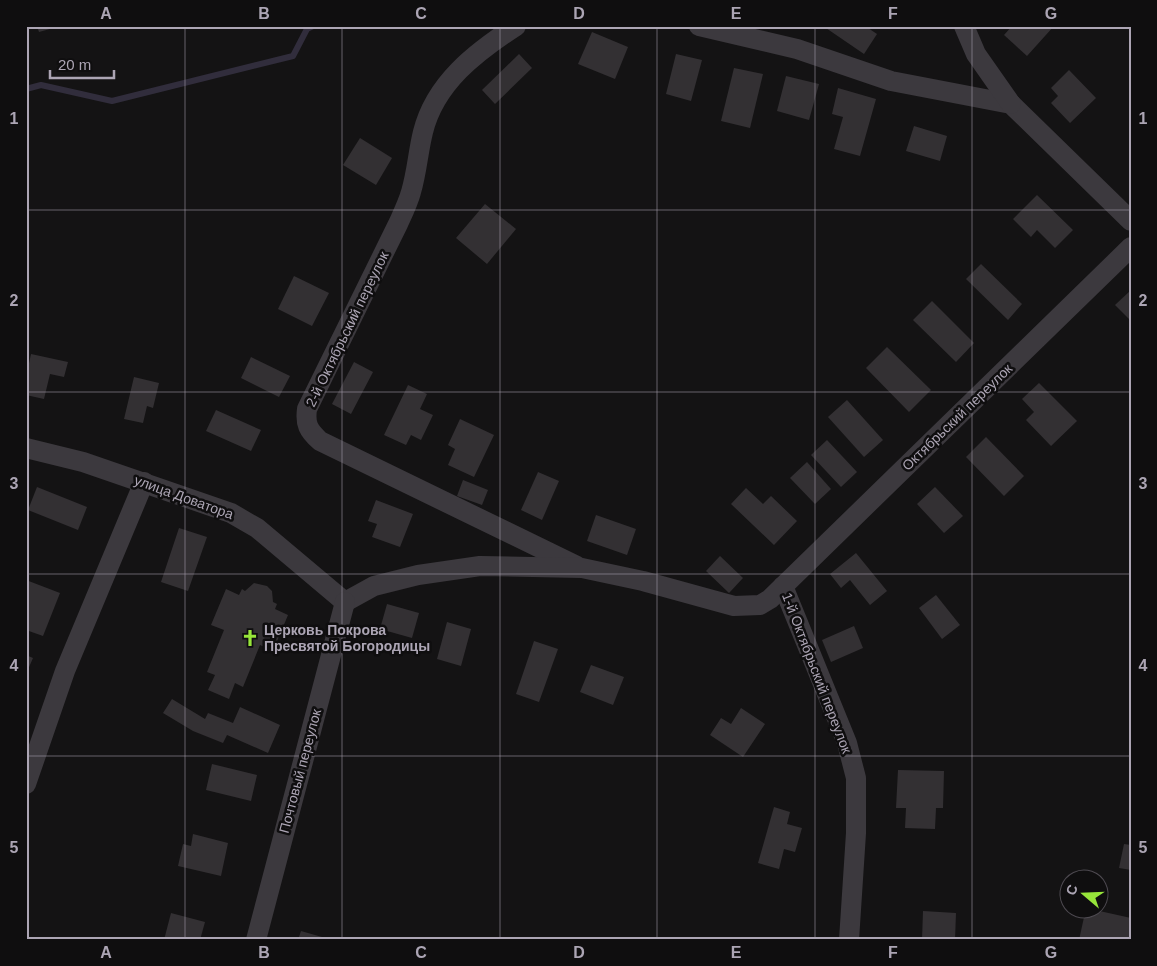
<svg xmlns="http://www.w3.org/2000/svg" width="1157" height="966" font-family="Helvetica,sans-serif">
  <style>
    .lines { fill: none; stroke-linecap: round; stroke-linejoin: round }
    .stream { stroke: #312d3c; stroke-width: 6 }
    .building { fill: #333033 }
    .minor { stroke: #3c393e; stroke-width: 20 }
    .grid { fill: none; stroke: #aca5b4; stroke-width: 1; stroke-opacity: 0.55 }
    .labels { text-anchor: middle; stroke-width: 5; stroke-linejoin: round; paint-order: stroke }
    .street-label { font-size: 14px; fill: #aca5b4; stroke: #0f0e0f }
    .poi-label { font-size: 14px; font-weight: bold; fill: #aca5b4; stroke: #0f0e0f; text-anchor: start }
    .neatline { fill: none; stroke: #aca5b4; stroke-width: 2 }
    .grid-label { font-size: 16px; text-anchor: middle; font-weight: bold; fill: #aca5b4 }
  </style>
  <rect width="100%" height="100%" fill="#141314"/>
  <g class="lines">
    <path class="stream" d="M26,89L41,85L112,101L293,56L307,29L313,26"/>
  </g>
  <g class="building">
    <path d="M37,26H57V27L39,32Z"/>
    <path d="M823,26H865L877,34L864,54Z"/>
    <path d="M1012,26H1054L1027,56L1004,35Z"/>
    <path d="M592,32L628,47L615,79L578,64Z"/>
    <path d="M519,54L532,68L495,104L482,90Z"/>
    <path d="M676,54L702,60L691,101L666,94Z"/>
    <path d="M734,68L763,74L750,128L721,121Z"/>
    <path d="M1069,70L1096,98L1070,123L1051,103L1058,96L1051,88Z"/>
    <path d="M786,76L819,84L809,120L777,111Z"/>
    <path d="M838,88L876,99L860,156L834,149L843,117L832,114Z"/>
    <path d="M914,126L947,136L940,161L906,151Z"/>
    <path d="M360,138L392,158L376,185L343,165Z"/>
    <path d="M1037,195L1073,230L1055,248L1037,230L1031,237L1013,219Z"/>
    <path d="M485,204L516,229L487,264L456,238Z"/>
    <path d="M981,264L1022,304L1008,320L966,279Z"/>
    <path d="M294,276L329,293L312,326L278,309Z"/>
    <path d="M1131,290V321L1115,305Z"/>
    <path d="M932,301L974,343L956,362L913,320Z"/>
    <path d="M887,347L931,390L909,412L866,368Z"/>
    <path d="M31,354L68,362L64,377L50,374L44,399L26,395V377Z"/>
    <path d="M251,357L290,376L279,397L241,378Z"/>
    <path d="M354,362L373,372L351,414L332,404Z"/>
    <path d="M134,377L159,383L153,408L147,406L143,423L124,419Z"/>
    <path d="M1039,383L1077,421L1051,446L1026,420L1034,412L1022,399Z"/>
    <path d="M408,385L427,394L420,409L433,415L421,440L411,435L406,445L384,435Z"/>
    <path d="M847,400L883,440L864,457L828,417Z"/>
    <path d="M216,410L261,430L251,451L206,431Z"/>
    <path d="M460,419L494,435L474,477L448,465L455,449L448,445Z"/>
    <path d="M986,437L1024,476L1004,496L966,457Z"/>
    <path d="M827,440L857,472L841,487L811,455Z"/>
    <path d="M807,462L831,489L815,504L790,478Z"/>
    <path d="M538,472L559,481L542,520L521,510Z"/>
    <path d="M463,480L488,490L482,505L457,496Z"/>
    <path d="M37,487L87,507L78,530L28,510Z"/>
    <path d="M935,487L963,516L944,533L917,504Z"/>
    <path d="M746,488L763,504L771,496L797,521L774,545L731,504Z"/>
    <path d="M376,500L413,514L400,547L372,537L377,524L368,521Z"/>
    <path d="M596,515L636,529L627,555L587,541Z"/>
    <path d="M179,528L207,537L188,591L161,582Z"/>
    <path d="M856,553L887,591L870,605L850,580L841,588L830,574Z"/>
    <path d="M720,556L743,578L729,593L706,571Z"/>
    <path d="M26,580L60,593L43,636L26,630Z"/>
    <path d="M254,583L267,586L272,591L273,602L277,604L275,609L288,615L273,651L260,645L243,687L235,683L229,699L208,690L215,675L207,672L224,630L211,625L226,589L239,595L242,589L245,591Z"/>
    <path d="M936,595L960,625L942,639L919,608Z"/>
    <path d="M387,604L419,613L412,638L380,629Z"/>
    <path d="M447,622L471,629L461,666L437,659Z"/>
    <path d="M854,626L863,648L831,662L822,640Z"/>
    <path d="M534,641L558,649L539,702L516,694Z"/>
    <path d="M26,655L33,658L26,674Z"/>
    <path d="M591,665L624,677L613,705L580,692Z"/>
    <path d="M172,699L205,719L208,713L233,723L240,707L280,725L268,753L227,735L223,743L193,731L163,713Z"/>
    <path d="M741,708L765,724L743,757L710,735L721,718L731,724Z"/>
    <path d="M212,764L257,775L251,801L206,790Z"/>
    <path d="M898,770L944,771L943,808H936L935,829L905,828L906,808H896Z"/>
    <path d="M774,807L790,812L787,824L802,828L795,852L784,849L779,869L758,863Z"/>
    <path d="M193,834L228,843L221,876L178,866L183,844L191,846Z"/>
    <path d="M1124,844L1131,845V870L1119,868Z"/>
    <path d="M1086,908L1131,918L1130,940H1079Z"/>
    <path d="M923,911L956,913L955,940H922Z"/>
    <path d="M171,913L205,922L200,940H164Z"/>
    <path d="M301,931L322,937L321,940H298Z"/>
  </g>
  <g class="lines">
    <g class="minor">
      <path d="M516,26C476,52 435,83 423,132C418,152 417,172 411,192C408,203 403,213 398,224L307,409C305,424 308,430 320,441L577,566"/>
      <path d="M699,26L797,49L891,81L1011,104L1131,221"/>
      <path d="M964,26L976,54L1011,104"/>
      <path d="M26,448L83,462L231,513L257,528L345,602"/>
      <path d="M783,586L847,743L856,778V833L849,940"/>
      <path d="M345,602L374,586L418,575L480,566L582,568L643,581L734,606L760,605L770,599L1131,247"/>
      <path d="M26,784L65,671L144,482"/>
      <path d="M256,940L345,602"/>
    </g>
  </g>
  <path class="grid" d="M185,26V940M342,26V940M500,26V940M657,26V940M815,26V940M972,26V940M26,210H1131M26,392H1131M26,574H1131M26,756H1131"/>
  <defs>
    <g id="church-bare" transform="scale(1.35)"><path d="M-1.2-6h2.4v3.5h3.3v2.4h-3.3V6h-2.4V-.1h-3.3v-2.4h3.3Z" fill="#97e53a" stroke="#0f0e0f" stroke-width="2.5" paint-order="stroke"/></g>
  </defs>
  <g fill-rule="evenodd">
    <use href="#church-bare" x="250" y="638"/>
  </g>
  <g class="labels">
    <g class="street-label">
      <text transform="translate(347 329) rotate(-64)" y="5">2-й Октябрьский переулок</text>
      <text transform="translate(957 417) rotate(-44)" y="5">Октябрьский переулок</text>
      <text transform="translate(184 497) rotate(20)" y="5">улица Доватора</text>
      <text transform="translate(817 673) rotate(69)" y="5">1-й Октябрьский переулок</text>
      <text transform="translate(300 771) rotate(-75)" y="5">Почтовый переулок</text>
    </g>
    <g class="poi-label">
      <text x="264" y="635">Церковь Покрова<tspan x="264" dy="16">Пресвятой Богородицы</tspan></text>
    </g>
  </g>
  <rect width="1157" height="966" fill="none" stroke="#0f0e0f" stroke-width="55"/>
  <g transform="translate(1084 894) rotate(289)"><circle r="24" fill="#0f0e0f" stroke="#4e4a51"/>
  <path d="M0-4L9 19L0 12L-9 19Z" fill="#97e53a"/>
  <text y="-8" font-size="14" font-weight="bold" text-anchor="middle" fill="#aca5b4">С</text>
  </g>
  <path d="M50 70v8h64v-8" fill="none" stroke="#aca5b4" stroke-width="2.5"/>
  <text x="58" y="70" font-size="15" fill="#aca5b4" stroke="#0f0e0f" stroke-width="4" paint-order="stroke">20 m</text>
  <rect x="28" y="28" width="1102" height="910" class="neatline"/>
  <g class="grid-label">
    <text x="106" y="19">A</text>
    <text x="264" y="19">B</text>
    <text x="421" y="19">C</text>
    <text x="579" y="19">D</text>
    <text x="736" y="19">E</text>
    <text x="893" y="19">F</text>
    <text x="1051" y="19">G</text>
    <text x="14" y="124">1</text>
    <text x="1143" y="124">1</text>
    <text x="14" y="306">2</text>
    <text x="1143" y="306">2</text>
    <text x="14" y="489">3</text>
    <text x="1143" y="489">3</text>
    <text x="14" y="671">4</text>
    <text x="1143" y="671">4</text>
    <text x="14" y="853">5</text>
    <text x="1143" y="853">5</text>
    <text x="106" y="958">A</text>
    <text x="264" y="958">B</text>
    <text x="421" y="958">C</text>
    <text x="579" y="958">D</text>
    <text x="736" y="958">E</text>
    <text x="893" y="958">F</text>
    <text x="1051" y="958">G</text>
  </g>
</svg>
